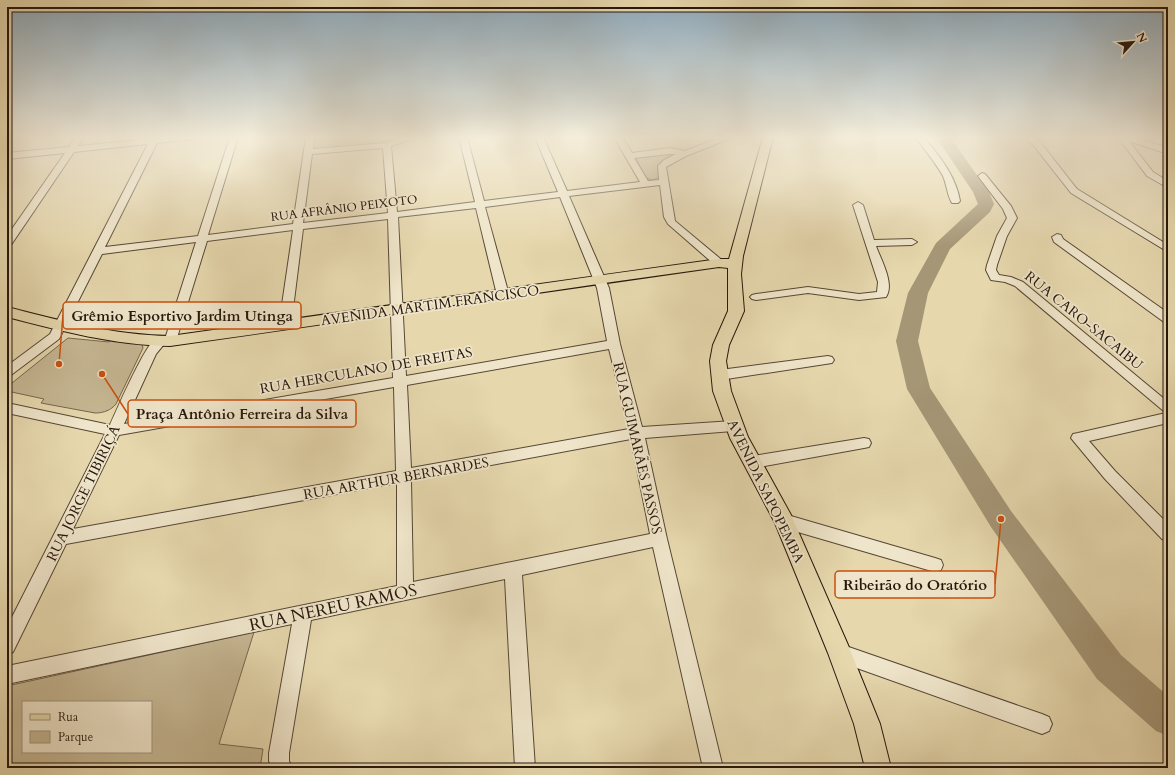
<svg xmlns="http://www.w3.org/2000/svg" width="1175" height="775" font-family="Cardo,serif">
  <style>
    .green { fill: #c5b692; stroke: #76664f; fill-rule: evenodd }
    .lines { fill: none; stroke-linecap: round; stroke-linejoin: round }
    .river { fill: #a59676; fill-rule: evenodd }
    .minor-casing { stroke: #564734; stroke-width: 2 }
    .major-casing { stroke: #26170c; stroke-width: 2 }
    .minor { fill: #efe5ca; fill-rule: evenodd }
    .major { fill: #e6d7ad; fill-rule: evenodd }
    .labels { text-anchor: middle; stroke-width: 3.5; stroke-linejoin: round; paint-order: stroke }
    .far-street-label { font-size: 12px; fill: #26170c; stroke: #efe5ca }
    .street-label { font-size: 14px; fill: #26170c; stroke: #efe5ca }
    .near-street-label { font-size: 17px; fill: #26170c; stroke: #efe5ca }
    .leader { fill: none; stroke: #cb4f0c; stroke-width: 1.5 }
    .callout-dot { fill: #cb4f0c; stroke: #efe5ca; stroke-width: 1.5 }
    .callout { fill: #efe5ca; stroke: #cb4f0c; stroke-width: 1.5 }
    .callout-label { font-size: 15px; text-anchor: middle; font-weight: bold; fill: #26170c }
  </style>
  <rect width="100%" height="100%" fill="#e6d7ad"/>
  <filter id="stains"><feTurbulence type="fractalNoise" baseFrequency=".005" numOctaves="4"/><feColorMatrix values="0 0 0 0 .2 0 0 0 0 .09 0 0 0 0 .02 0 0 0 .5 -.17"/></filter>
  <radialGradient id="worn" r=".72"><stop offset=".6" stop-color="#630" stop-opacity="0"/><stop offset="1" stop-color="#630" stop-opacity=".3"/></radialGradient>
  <g class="green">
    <path d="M314,137H404L374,144L318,150L313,148Z"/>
    <path d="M667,154L669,157L658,165L659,177L653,180L645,178L636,158Z"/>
    <path d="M68,338L109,342L112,339L142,344L143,348L116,404C111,410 104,413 95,413L41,403L44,399L7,391V387Z"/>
    <path d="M254,632L219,744L263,749L260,768H7V686ZM23,702H151V752H23Z"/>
  </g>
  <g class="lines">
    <path class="river" d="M936,137H950L989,192L994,204L990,212L950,249L928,293L918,341L930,388L1011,511L1121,655L1168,696V736L1156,731L1097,679L991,527L907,389L896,341L908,293L936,243L978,204L973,192Z"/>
    <g class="minor-casing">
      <g id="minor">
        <path d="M76,137H84L78,146L151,139L152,137H199L195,139L157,143L105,247L198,236L230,137H238L208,235L293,224L306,137H314L313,149L386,143L405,137H418L391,146L397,212L475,202L459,137H467L484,201L558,192L535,137H543L567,191L640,182L614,137H622L632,153L670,148L685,151L722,137H734L686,156L666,167L675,221L723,261L724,263L723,265H715L668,224L664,217L660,185L569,196L609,288L620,344L642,427L733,421L738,422L740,426L738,430L733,431L645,438L667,539L723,768H703L653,547L522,575L535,768H515L505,579L311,620L289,753V761L292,768H272L269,761V753L292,624L7,684V666L397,586V483L66,544L13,652L7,655V627L105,434L7,413V403L110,425C117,409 145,345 156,338C159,336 162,338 165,339L196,242L102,254L59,339L11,375L7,376V366L50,334L148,144L74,152L11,245L7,246V236L65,153L7,159V153L69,147ZM383,148L388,213L303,223L312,154ZM670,154H676L664,160L658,166L659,180L648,181L634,158ZM560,197L597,288L607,341L406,376L398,217L476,208L497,295L499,297H507L509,295L485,207ZM388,219L393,378L124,424L156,354L165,343L170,345L174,344L176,341L207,241L293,230L279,325L281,328H289L291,325L303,229ZM609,349L629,429L411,468L407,385ZM394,387L396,471L73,529L119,435ZM631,439L650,534L413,582L411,480Z"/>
        <path d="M915,137H924C939,156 956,176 960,201L958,203H952C947,195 947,185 943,176C935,162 925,150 915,137Z"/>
        <path d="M1024,137H1033L1040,142L1077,189L1168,245V252L1071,193L1034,146Z"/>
        <path d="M1118,137H1134L1168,148V154L1129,141L1153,172L1168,181V188L1147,176Z"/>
        <path d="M982,173L985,174L1011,206L1017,218L1007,236L997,265L996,270L999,275L1011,277L1023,282L1168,402V423L1089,441L1115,471L1168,524V541L1162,539L1105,479L1071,438L1073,434L1078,433L1166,413L1015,286L1005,282L991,280L986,270L987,265L997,236L1007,218L1003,209L978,176Z"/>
        <path d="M858,202L863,205L874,240L912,239L917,242L912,245L876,246C881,260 895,284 886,297L859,300L808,293L756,300L752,299L750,297L752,295L756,294L808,287L859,294L877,292L878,282L853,205Z"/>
        <path d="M1057,234L1061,235L1063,239L1168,313V323L1164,322L1054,242L1052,237Z"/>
        <path d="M828,356L832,357L834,360L832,363L720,380L715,378L714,375L715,372L720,370Z"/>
        <path d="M864,438L869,439L871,443L869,447L864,448L753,468L748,466L746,462L748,458L753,456Z"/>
        <path d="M784,514L935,558L941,560L943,565L941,570L935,572L784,528L778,526L776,521L778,516Z"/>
        <path d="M840,644L1042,714L1049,717L1052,724L1049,731L1042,734L840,662L834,659L831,653L834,647Z"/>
      </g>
    </g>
    <g class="major-casing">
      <path id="major" d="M763,137H773L743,256L741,274L744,311L729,345L726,361L731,391L748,437L791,515L848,645L880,724L891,768H865L854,724L828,653L775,523L730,438L713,391L710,361L713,345L728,311V268L719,267C536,292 353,321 170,346C114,345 61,331 7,317V307C61,321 114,335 170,336C353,311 536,284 719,259H729Z"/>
    </g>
    <use href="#minor" class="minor"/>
    <use href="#major" class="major"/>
  </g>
  <linearGradient id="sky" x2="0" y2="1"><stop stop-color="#8da8ba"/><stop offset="0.56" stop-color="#f4edda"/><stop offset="1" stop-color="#f4edda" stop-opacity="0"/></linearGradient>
  <rect width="1175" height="246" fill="url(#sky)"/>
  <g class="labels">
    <g class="far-street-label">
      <text transform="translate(344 208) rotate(-7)" y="4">RUA AFRÂNIO PEIXOTO</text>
    </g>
    <g class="street-label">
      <text transform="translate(430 305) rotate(-8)" y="5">AVENIDA MARTIM FRANCISCO</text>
      <text transform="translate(1084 320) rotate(39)" y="5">RUA CARO-SACAIBU</text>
      <text transform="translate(366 370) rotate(-10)" y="5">RUA HERCULANO DE FREITAS</text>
      <text transform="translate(638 448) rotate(77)" y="5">RUA GUIMARÃES PASSOS</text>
      <text transform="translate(396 478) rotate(-10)" y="5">RUA ARTHUR BERNARDES</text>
      <text transform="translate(766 491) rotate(64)" y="5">AVENIDA SAPOPEMBA</text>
      <text transform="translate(83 493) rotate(-64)" y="5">RUA JORGE TIBIRIÇÁ</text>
    </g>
    <g class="near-street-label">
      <text transform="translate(333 607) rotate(-12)" y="6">RUA NEREU RAMOS</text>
    </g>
  </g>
  <path class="leader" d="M59 364L63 315M102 374L128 414M1001 519L995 584"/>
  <g class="callout-dot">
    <circle cx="59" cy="364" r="4"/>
    <circle cx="102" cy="374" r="4"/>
    <circle cx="1001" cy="519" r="4"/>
  </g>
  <g class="callout">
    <rect x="63" y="302" width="238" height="27" rx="4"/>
    <rect x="128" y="400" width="228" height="27" rx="4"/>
    <rect x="835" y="571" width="160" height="27" rx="4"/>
  </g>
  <g class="callout-label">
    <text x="182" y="321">Grêmio Esportivo Jardim Utinga</text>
    <text x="242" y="419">Praça Antônio Ferreira da Silva</text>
    <text x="915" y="590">Ribeirão do Oratório</text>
  </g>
  <rect width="1175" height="775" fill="none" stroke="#e6d7ad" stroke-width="24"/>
  <rect x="8" y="8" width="1159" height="759" fill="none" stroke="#26170c" stroke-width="2"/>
  <rect x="12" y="12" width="1151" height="751" fill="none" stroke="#26170c"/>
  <rect x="22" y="701" width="130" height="52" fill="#efe5ca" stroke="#9f937e"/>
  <rect x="30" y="714" width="20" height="6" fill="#e6d7ad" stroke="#9f937e"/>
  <text x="58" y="721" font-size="12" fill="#26170c">Rua</text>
  <rect x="30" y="731" width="20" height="12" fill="#c5b692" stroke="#9f937e"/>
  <text x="58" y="741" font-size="12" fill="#26170c">Parque</text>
  <g transform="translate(1133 42) rotate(63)" stroke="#efe5ca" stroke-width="3" paint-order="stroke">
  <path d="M0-3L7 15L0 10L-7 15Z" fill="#26170c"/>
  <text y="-6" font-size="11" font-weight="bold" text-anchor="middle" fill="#26170c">N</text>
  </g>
  <rect width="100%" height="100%" filter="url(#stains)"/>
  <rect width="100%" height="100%" fill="url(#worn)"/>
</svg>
